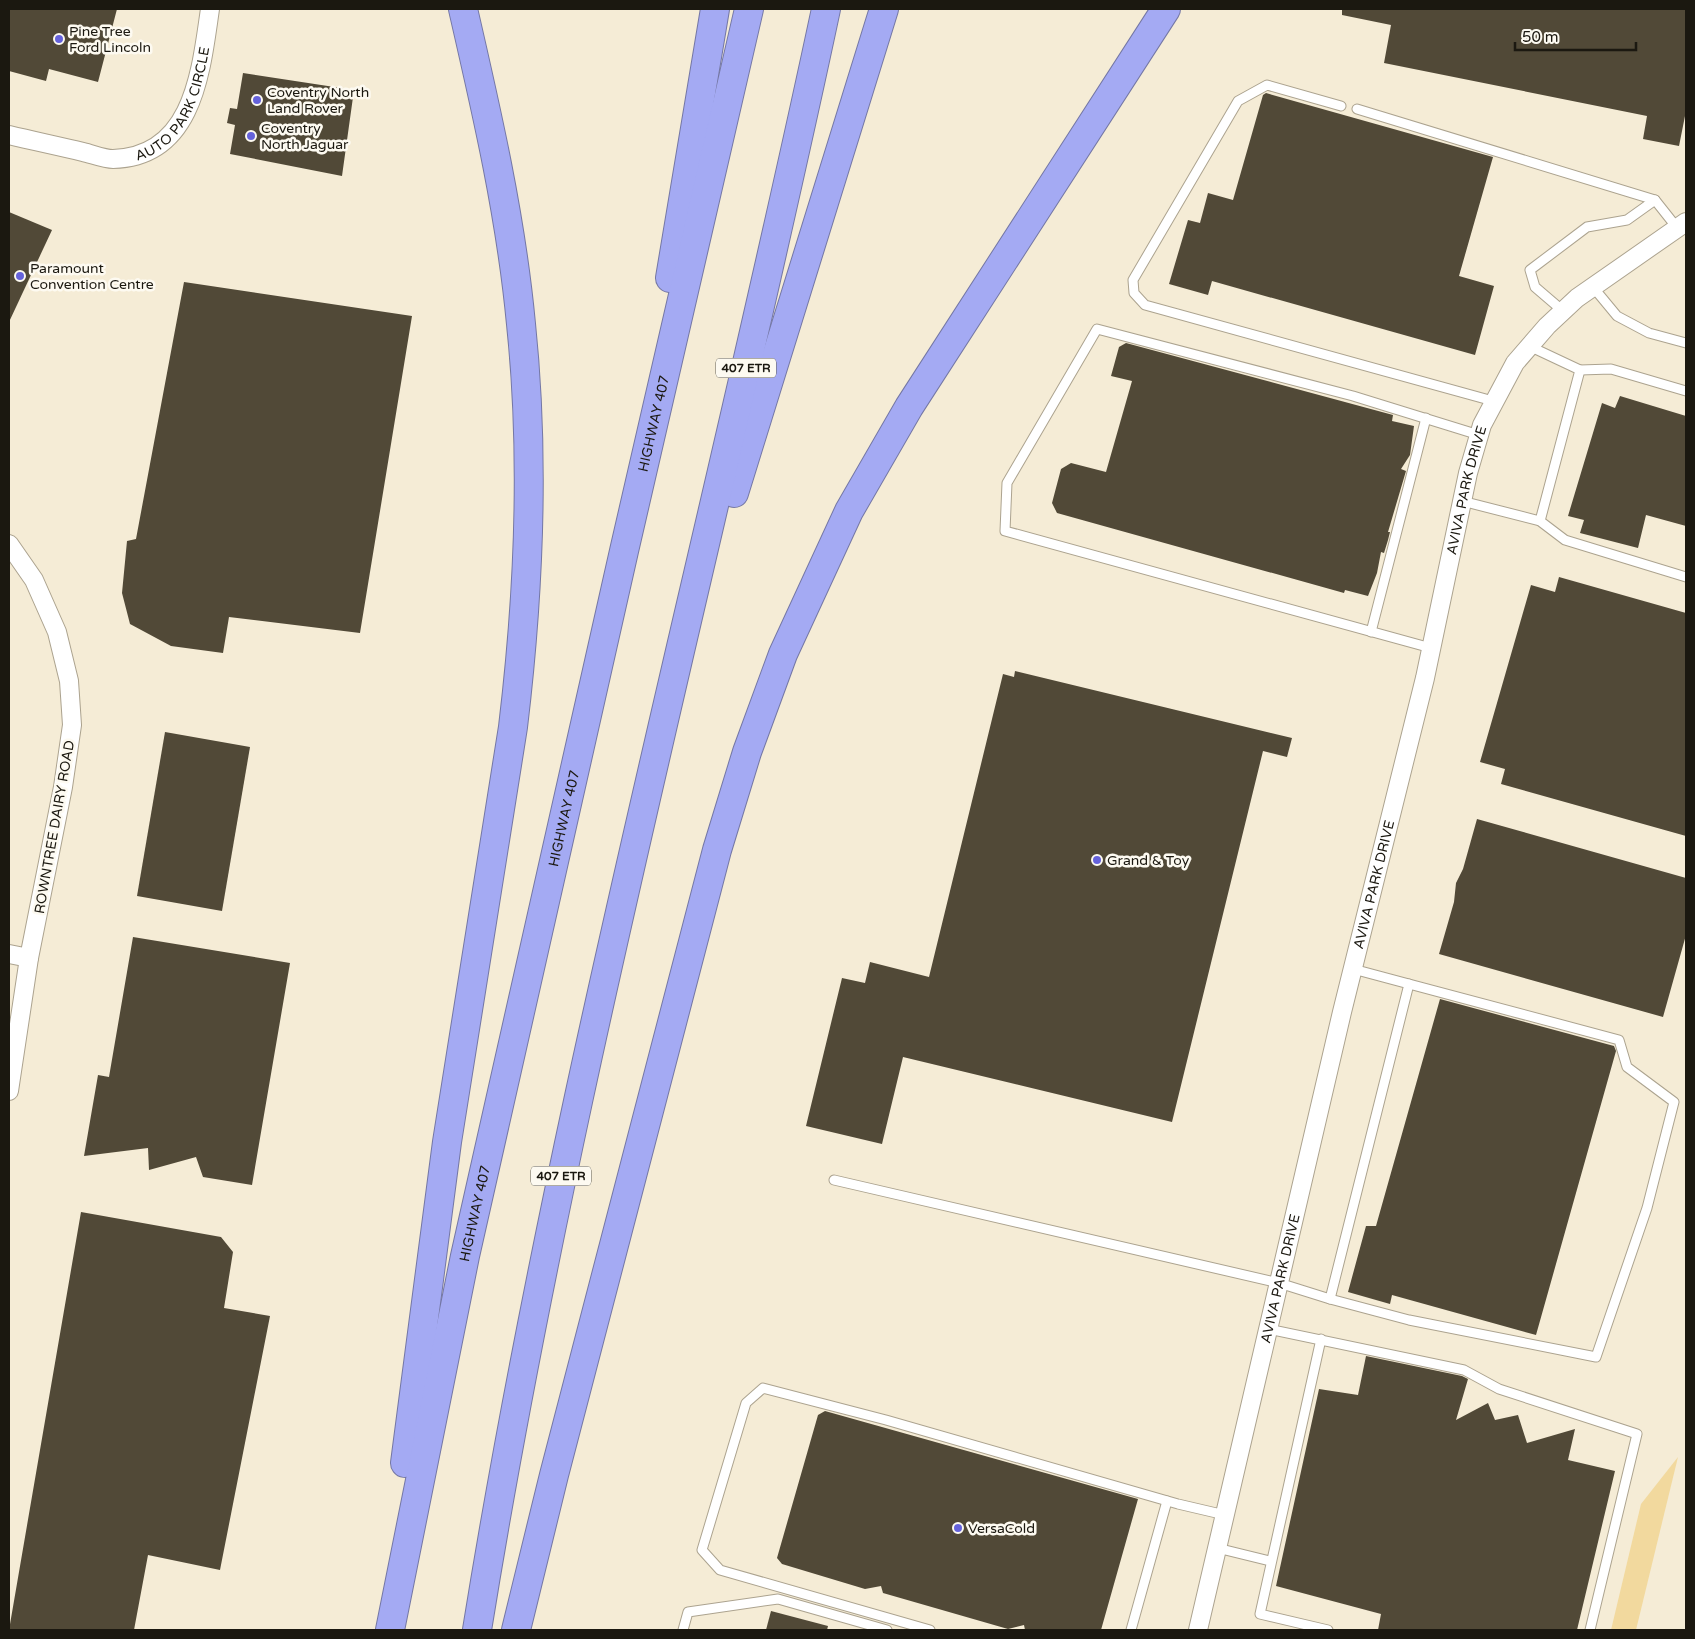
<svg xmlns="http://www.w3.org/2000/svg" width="1695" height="1639" font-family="'Varela Round',sans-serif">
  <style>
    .green { fill: #f2d99e }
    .building { fill: #514937 }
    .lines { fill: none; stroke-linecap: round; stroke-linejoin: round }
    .service-casing { stroke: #aca38f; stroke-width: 11 }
    .minor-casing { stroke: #aca38f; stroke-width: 20 }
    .motorway-casing { stroke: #7477a4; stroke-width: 30 }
    .service { stroke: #fff; stroke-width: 9 }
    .minor { stroke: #fff; stroke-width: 18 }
    .motorway { stroke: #a4aaf3; stroke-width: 28 }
    .poi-dot { fill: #6562db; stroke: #fdfaf1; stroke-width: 2 }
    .labels { text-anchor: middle; stroke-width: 5; stroke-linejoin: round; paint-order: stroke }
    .shield { fill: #fdfaf1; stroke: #5f5c54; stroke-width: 1 }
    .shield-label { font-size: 12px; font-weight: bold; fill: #1b1810 }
    .poi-label { font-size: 14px; fill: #1b1810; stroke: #fdfaf1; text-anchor: start }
    .street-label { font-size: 14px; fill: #1b1810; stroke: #fdfaf1 }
  </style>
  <rect width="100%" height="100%" fill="#f5ecd6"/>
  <path class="green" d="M1678,1457L1636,1630H1611L1641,1504Z"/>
  <g class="building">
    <path d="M9,9H117L98,82L49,69L46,81L9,71Z"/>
    <path d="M1342,9H1686V111L1679,146L1643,139L1647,116L1384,63L1391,25L1342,15Z"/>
    <path d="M243,73L354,90L342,176L230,154L235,125L227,123L230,108L237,109Z"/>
    <path d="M1266,93L1493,157L1459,276L1494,286L1475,355L1212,281L1208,295L1169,284L1188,220L1200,223L1208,193L1233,200L1263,95Z"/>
    <path d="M9,212L52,230L9,322Z"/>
    <path d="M184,282L412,316L360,633L229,617L223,653L171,646L130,624L122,593L127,541L136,539Z"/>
    <path d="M1126,343L1393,415L1392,421L1414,426L1410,455L1401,469L1406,471L1388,532H1390L1388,540L1384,553L1381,552L1377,573L1368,596L1345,590L1344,593L1057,513L1052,503L1061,469L1071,463L1106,472L1132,381L1111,376L1119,347Z"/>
    <path d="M1620,396L1686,416V526L1646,515L1638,548L1580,533L1584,520L1568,516L1602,403L1615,408Z"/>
    <path d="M1559,577L1686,613V836L1501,784L1505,769L1480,762L1531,585L1555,592Z"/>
    <path d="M1015,671L1292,738L1287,757L1263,751L1172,1122L903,1057L882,1144L806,1126L842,978L865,983L870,962L929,977L1003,674L1014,677Z"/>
    <path d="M165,732L250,747L222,911L137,896Z"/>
    <path d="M1477,819L1686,878V935L1663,1017L1439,954L1454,902L1456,883L1463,869Z"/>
    <path d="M133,937L290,963L252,1185L203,1177L196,1157L149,1170L148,1148L84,1156L98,1075L109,1077Z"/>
    <path d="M1440,999L1614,1046L1616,1051L1536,1335L1392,1295L1390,1304L1348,1292L1366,1226H1376Z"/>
    <path d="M81,1212L221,1237L233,1252L224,1308L270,1316L220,1570L148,1555L134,1630H9Z"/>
    <path d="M1366,1356L1462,1376L1468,1379L1456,1420L1488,1403L1495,1420L1518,1415L1527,1443L1575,1429L1568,1460L1615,1471L1577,1630H1378L1381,1614L1276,1586L1319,1389L1358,1395Z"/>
    <path d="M825,1411L1138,1499L1101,1630H1025L1024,1625L1008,1629L883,1593L881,1586L865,1589L782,1564L777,1558L818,1415Z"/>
    <path d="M771,1611L828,1626L827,1630H766Z"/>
  </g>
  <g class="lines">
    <g class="service-casing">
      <g id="service">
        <path d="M1341,106L1267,85L1238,101L1133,280L1134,293L1145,305L1493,401"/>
        <path d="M1357,109L1655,200L1678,229"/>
        <path d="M1593,287L1617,316L1649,333L1686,343"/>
        <path d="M1563,311L1535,287L1530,270L1587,227L1627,220L1655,200"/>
        <path d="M1529,346L1580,370L1540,521"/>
        <path d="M1580,370L1611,369L1686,391"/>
        <path d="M1462,501L1540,521L1565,540L1686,577"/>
        <path d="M1371,632L1426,418"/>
        <path d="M1431,648L1005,531L1007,483L1097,329L1353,396L1479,435"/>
        <path d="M834,1180L1279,1283L1330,1299L1409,984L1353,969"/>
        <path d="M1330,1299L1409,1320L1596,1357L1647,1208L1674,1102L1627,1067L1619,1040L1409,984"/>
        <path d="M1268,1329L1464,1370L1499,1389L1637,1434L1590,1630"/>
        <path d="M1321,1339L1260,1614L1328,1630"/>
        <path d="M1217,1548L1270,1561"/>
        <path d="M683,1630L688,1612L778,1599L887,1630"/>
        <path d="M930,1630L720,1570L702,1550L746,1403L763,1388L886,1420L1178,1504L1225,1515"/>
        <path d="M1131,1630L1167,1501"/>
      </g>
    </g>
    <g class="minor-casing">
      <g id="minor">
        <path id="s1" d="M9,135C34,141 58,146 83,152C92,154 104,159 113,159C194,157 201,70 210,9"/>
        <path d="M9,544L34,580L57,632L69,681L72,725L63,787L29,958L9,1091"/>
        <path d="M9,954L29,958"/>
        <path id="s2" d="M1198,1630L1342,1012L1425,678L1468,473L1482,425L1515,363L1547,326L1577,298L1686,222"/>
      </g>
    </g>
    <g class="motorway-casing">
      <g id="motorway">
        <path d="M670,278L715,9"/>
        <path d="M734,493L884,9"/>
        <path d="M405,1463L447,1142L513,727C529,594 535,458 521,324C511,217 487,113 463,9"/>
        <path id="s3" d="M390,1630L465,1256L624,551L749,9"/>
        <path d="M477,1630C565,1084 711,550 826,9"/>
        <path d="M516,1630L554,1475L717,850L747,752L783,654L849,511L909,407L1166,9"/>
      </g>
    </g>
    <use href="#service" class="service"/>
    <use href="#minor" class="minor"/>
    <use href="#motorway" class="motorway"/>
  </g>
  <g class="poi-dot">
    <circle cx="59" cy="39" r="5"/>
    <circle cx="257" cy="100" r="5"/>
    <circle cx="251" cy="136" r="5"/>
    <circle cx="20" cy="276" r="5"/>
    <circle cx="1097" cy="860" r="5"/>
    <circle cx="958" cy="1528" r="5"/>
  </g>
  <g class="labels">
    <g class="shield">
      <rect x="716" y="358.5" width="60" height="19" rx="4"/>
      <rect x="531" y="1166.5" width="60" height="19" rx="4"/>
    </g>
    <g class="shield-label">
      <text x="746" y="372">407 ETR</text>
      <text x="561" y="1180">407 ETR</text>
    </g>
    <g class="poi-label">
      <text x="69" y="36">Pine Tree<tspan x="69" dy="16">Ford Lincoln</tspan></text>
      <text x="267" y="97">Coventry North<tspan x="267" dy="16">Land Rover</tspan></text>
      <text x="261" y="133">Coventry<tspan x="261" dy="16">North Jaguar</tspan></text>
      <text x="30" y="273">Paramount<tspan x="30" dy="16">Convention Centre</tspan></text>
      <text x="1107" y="865">Grand &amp; Toy</text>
      <text x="968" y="1533">VersaCold</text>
    </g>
    <g class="street-label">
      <text dy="5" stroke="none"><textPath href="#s1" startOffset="198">AUTO PARK CIRCLE</textPath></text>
      <text dy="5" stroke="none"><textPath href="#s3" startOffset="1235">HIGHWAY 407</textPath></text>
      <text dy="5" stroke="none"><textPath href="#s2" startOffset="1171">AVIVA PARK DRIVE</textPath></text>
      <text dy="5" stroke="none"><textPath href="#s3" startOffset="830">HIGHWAY 407</textPath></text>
      <text transform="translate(54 827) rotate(-80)" y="5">ROWNTREE DAIRY ROAD</text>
      <text dy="5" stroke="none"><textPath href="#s2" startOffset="766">AVIVA PARK DRIVE</textPath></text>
      <text dy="5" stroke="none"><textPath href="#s3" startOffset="425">HIGHWAY 407</textPath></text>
      <text dy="5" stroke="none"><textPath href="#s2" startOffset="361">AVIVA PARK DRIVE</textPath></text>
    </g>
  </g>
  <rect width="1695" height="1639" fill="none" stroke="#1b1810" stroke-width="20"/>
  <path d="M1515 42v8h121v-8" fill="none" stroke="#1b1810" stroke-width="2.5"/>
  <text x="1522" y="42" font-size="15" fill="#1b1810" stroke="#fdfaf1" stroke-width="4" paint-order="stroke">50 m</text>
</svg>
